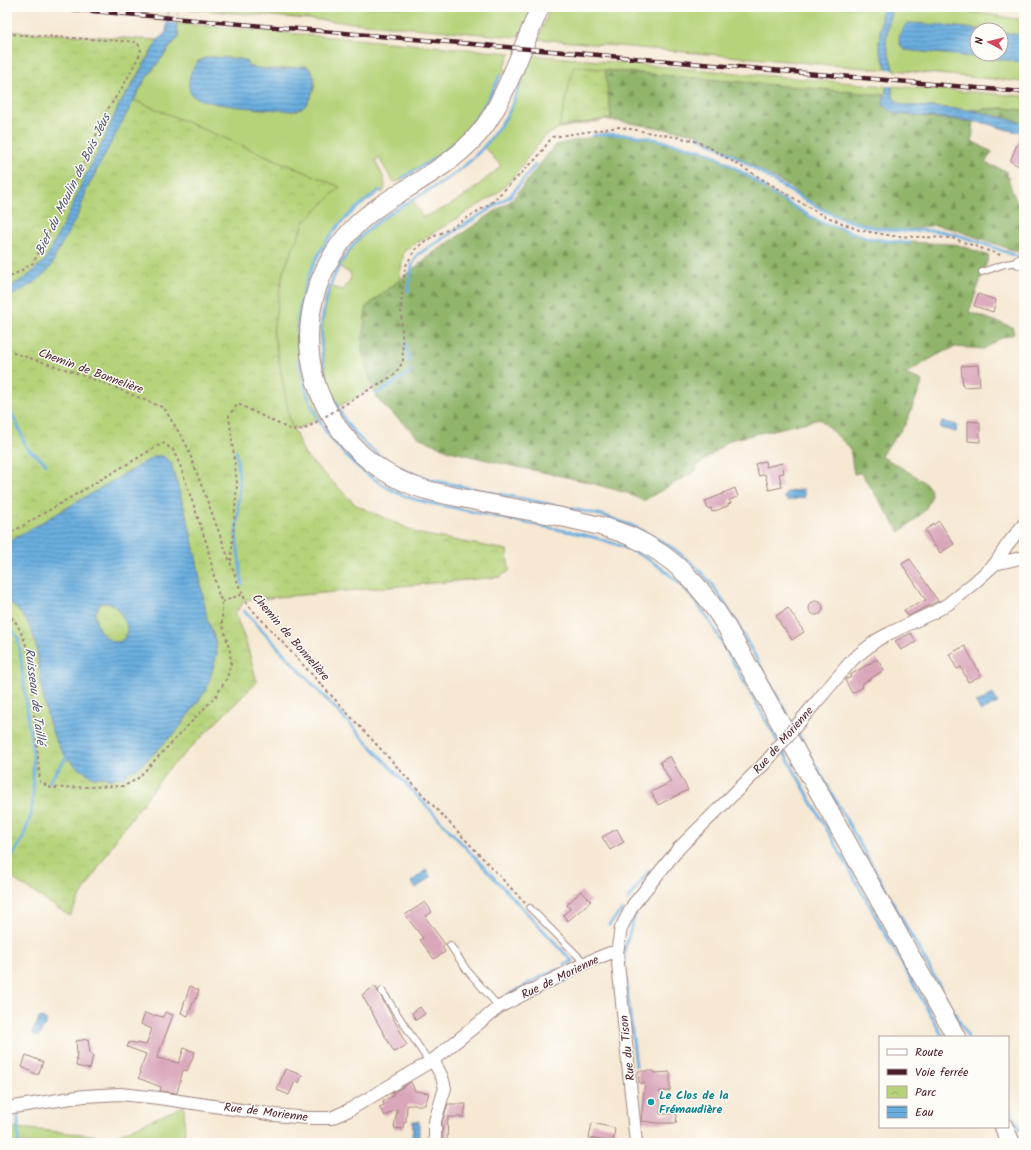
<svg xmlns="http://www.w3.org/2000/svg" width="1031" height="1150" font-family="Kalam,sans-serif">
  <style>
    .green { fill: #b6d37a; stroke: #807952; fill-rule: evenodd }
    .forest { fill: url(#forest-firs); stroke: #6d6a4a }
    .park { fill: url(#park-crowns); stroke: #807952 }
    .water { fill: url(#water-rules); stroke: #5a6685; fill-rule: evenodd }
    .pier { fill: #f6e8d3 }
    .lines { fill: none; stroke-linecap: round; stroke-linejoin: round }
    .stream { stroke: #69aedf; stroke-width: 3 }
    .building { fill: #d9a6ba }
    .lane-casing { stroke: #a0847f; stroke-width: 8 }
    .street-casing { stroke: #a0847f; stroke-width: 14 }
    .secondary-casing { stroke: #a0847f; stroke-width: 20 }
    .path { stroke: #a0847f; stroke-width: 2; stroke-dasharray: 3 3; stroke-linecap: butt }
    .lane { stroke: #fff; stroke-width: 6 }
    .street { stroke: #fff; stroke-width: 12 }
    .secondary { stroke: #fff; stroke-width: 18 }
    .rail-casing { stroke: #4a1f2b; stroke-width: 4.5 }
    .rail { stroke: #fdfcf7; stroke-width: 3; stroke-dasharray: 9; stroke-linecap: butt }
    .street-bridge-casing { stroke: #a0847f; stroke-width: 14; stroke-linecap: butt }
    .path-bridge { stroke: #a0847f; stroke-width: 2; stroke-dasharray: 3 3; stroke-linecap: butt }
    .street-bridge { stroke: #fff; stroke-width: 12 }
    .culture-dot { fill: #0f9aa8; stroke: #fdfcf7; stroke-width: 1.5 }
    .labels { text-anchor: middle; stroke-width: 3; stroke-linejoin: round; paint-order: stroke }
    .street-label { font-size: 12px; fill: #4a1f2b; stroke: #fdfcf7 }
    .culture-label { font-size: 12px; font-weight: bold; fill: #0d838f; stroke: #fdfcf7; text-anchor: start }
    .water-label { font-size: 13px; font-style: italic; fill: #565873; stroke: #fdfcf7 }
  </style>
  <defs>
    <pattern id="forest-firs" width="22" height="20" patternUnits="userSpaceOnUse"><rect width="22" height="20" fill="#90b56a"/><path d="M5 1l3.5 6h-7zM16 11l3.5 6h-7z" fill="#789357"/></pattern>
    <pattern id="park-crowns" width="20" height="18" patternUnits="userSpaceOnUse"><rect width="20" height="18" fill="#b6d37a"/><path d="M2 6a3 3 0 1 1 6 0M12 15a3 3 0 1 1 6 0" fill="none" stroke="#9eb56a"/></pattern>
    <pattern id="water-rules" width="6" height="5" patternUnits="userSpaceOnUse"><rect width="6" height="5" fill="#69aedf"/><path d="M0 2.5h6" fill="none" stroke="#588db5"/></pattern>
  </defs>
  <rect width="100%" height="100%" fill="#fdfcf7"/>
  <filter id="ink" filterUnits="userSpaceOnUse"><feTurbulence type="fractalNoise" baseFrequency=".025" numOctaves="2"/><feDisplacementMap in="SourceGraphic" scale="8" xChannelSelector="R" yChannelSelector="G"/><feConvolveMatrix kernelMatrix="1 2 1 2 8 2 1 2 1" color-interpolation-filters="sRGB"/></filter>
  <filter id="wash" filterUnits="userSpaceOnUse"><feTurbulence type="fractalNoise" baseFrequency=".012" numOctaves="4" result="noise"/><feDisplacementMap in="SourceGraphic" scale="16" xChannelSelector="R" yChannelSelector="G"/><feGaussianBlur stdDeviation="0.9" result="paint"/><feColorMatrix in="noise" values="0 0 0 0 0 0 0 0 0 0 0 0 0 0 0 0 0 1.4 0 .05"/><feComposite in="paint" operator="in"/></filter>
  <g filter="url(#wash)">
    <rect width="100%" height="100%" fill="#f6e8d3"/>
    <g class="green">
      <path d="M178,7H533L526,23L517,37L178,8Z"/>
      <path d="M551,7H882L879,42L880,52L887,70L538,39Z"/>
      <path d="M892,7H929L980,13L1024,20V35L1001,33V30C970,30 939,25 908,23C901,32 894,42 905,50L1024,62V82L893,70L886,44V37Z"/>
      <path d="M176,23L511,53L504,67L506,69L503,74L500,75C491,91 484,108 472,123C453,147 427,162 401,178L402,180L395,182L392,180L379,158L375,160C379,169 390,185 382,193L380,190C370,198 358,206 349,215C315,247 292,300 297,347C298,353 300,359 302,365C307,383 313,400 321,417L305,425V426L299,428L292,427L290,421L273,330L283,271L304,223L339,187L134,100L147,77L176,40L179,38ZM212,57L240,59L247,61L248,66C263,70 279,70 294,67L315,83C312,97 309,100 298,110L261,109L204,100L192,95L198,61L205,58Z"/>
      <path d="M531,55L887,86L885,95L605,70L600,121L559,128L544,137L509,182L495,195L404,251L399,281L366,307L362,352L372,386L357,397L339,406C320,367 317,328 331,287L344,290L351,278V274L340,267C347,255 356,242 367,232C380,219 397,210 413,200L422,217C453,208 477,187 501,166L484,147L509,112L523,81Z"/>
      <path d="M892,86L1024,96V110L1003,108L971,110L904,105C894,102 892,96 892,86Z"/>
      <path d="M184,1106L185,1143H7V1127L112,1137Z"/>
    </g>
    <g class="forest">
      <path d="M605,70L885,95L883,104L897,114L974,122L972,141L992,152L985,163L1006,171L1012,191L1024,218V254L953,229L934,225L904,231L889,230L852,222L828,212L808,202L788,186L697,134L611,120L605,119L600,121Z"/>
      <path d="M1003,108L1024,110V123L971,110Z"/>
      <path d="M605,134L630,135L650,138L708,152L718,157L750,177L766,189L813,218L823,223L840,228L868,238L888,241L952,244L965,247L989,256L969,312L1012,327L1014,334L999,339L984,349L955,347L937,355L905,374L923,381L905,425L881,456C891,462 926,480 930,489C933,496 929,503 925,509C919,518 908,525 900,532L861,473L854,474L850,448L820,419L730,440L696,467L697,470L643,501L627,493L580,480L499,463L450,451L418,437L377,399L362,352L366,307L433,253L512,200L555,145Z"/>
    </g>
    <g class="park">
      <path d="M7,31L158,40L125,96L340,187L304,223L283,271L273,330L290,421L305,455L356,505L420,534L507,550L509,571L500,577L246,600L235,613L247,645L257,682L166,772L118,836L79,899L70,916L7,875Z"/>
      <path d="M574,66L605,70L611,120L605,119L559,127Z"/>
    </g>
    <g class="water">
      <path d="M169,7H178L176,23L179,38L173,43L144,81L90,183L86,192L79,213L59,249L51,267L37,281L7,299V289L28,276L45,260L72,207L82,182L98,152L118,107L133,83L158,40L166,32Z"/>
      <path d="M882,7H892L888,27L886,44L893,68L892,93C893,99 897,103 904,105L971,110L1024,123V132L1012,131L984,123L963,120L897,114L888,109L883,104L887,86V69L879,47Z"/>
      <path d="M908,23L941,25L981,30H977V54H1001V33L1024,35V62L905,50C895,43 899,30 908,23Z"/>
      <path d="M212,57L240,59L247,61L248,66C258,69 270,70 281,70C290,69 298,66 307,66C317,77 316,85 310,98C308,102 306,106 302,108C299,110 296,110 292,111C273,109 205,107 192,95C187,90 189,78 191,72C196,62 201,58 212,57Z"/>
      <path d="M942,421L957,425L956,432L940,428Z"/>
      <path d="M155,456H163L171,463L188,521L197,562L203,596L207,618L215,639L217,654L207,689L174,735L171,736L157,751L138,768L128,773L122,778L116,777L112,780L107,779L105,777H98L96,779C92,776 87,774 83,771C77,768 67,758 63,753C47,730 42,693 39,666C37,652 36,640 30,627C25,616 16,608 7,600V543ZM101,603C113,603 117,605 122,616C124,620 127,624 127,628C128,636 121,645 112,641C108,640 101,633 99,629C96,625 96,618 95,614Z"/>
      <path d="M803,489L805,497L787,501V499L784,498V497L786,495L785,493Z"/>
      <path d="M993,694L998,703L981,711L976,703Z"/>
      <path d="M426,870L431,877L416,888L411,882Z"/>
      <path d="M40,1017L47,1021L39,1036H35L32,1033Z"/>
      <path d="M413,1121H419V1137H412Z"/>
    </g>
    <g class="pier">
      <path d="M169,7L178,8L176,23L168,22Z"/>
      <path d="M885,69L895,70L894,86H885Z"/>
    </g>
    <g class="lines">
      <g class="stream">
        <path d="M521,79C518,90 514,100 510,110C507,116 503,121 500,126C492,136 485,147 475,156C448,184 411,198 380,220C337,250 316,304 322,355C323,368 327,381 332,393C345,434 382,464 422,477C429,480 437,481 445,483L602,515L635,527L654,537L674,549L695,566L712,584L734,618L793,725"/>
        <path d="M593,135L605,134L630,135L650,138L708,152L750,177L766,189"/>
        <path d="M698,137C732,152 762,174 793,193C812,204 832,216 853,222C869,227 887,231 904,231C915,231 926,230 937,231C966,235 994,248 1021,258"/>
        <path d="M403,178C416,169 431,162 444,152C472,130 485,107 500,76"/>
        <path d="M380,190C370,198 359,205 350,214C315,246 296,295 298,342C299,349 299,357 300,364C304,392 316,420 334,442C350,462 371,479 394,491C415,502 441,505 464,510C497,517 529,523 561,530C592,536 624,544 651,561C673,575 693,596 708,619C718,634 726,651 736,667C750,692 764,717 778,742"/>
        <path d="M771,193L813,218L823,223L840,228L868,238L888,241L910,243"/>
        <path d="M1020,205L1024,212"/>
        <path d="M408,291L412,266L417,255L510,196L535,165"/>
        <path d="M406,344L409,361"/>
        <path d="M377,394L411,372V370"/>
        <path d="M7,404C12,414 17,423 21,433C23,439 24,446 29,450C35,455 42,458 46,464"/>
        <path d="M236,451L240,486L238,506V518L236,533L242,584"/>
        <path d="M244,611L572,961L565,965"/>
        <path d="M7,624L18,638L26,700L30,737L33,755V796L31,815L23,838L7,865"/>
        <path d="M796,730L968,1037"/>
        <path d="M781,747L943,1037"/>
        <path d="M49,782L69,754"/>
        <path d="M628,900L649,870"/>
        <path d="M609,925L622,910"/>
        <path d="M623,950L624,951V963"/>
        <path d="M624,951L635,914"/>
        <path d="M626,980L636,1066"/>
        <path d="M542,991L573,977"/>
        <path d="M506,996L556,969"/>
        <path d="M1008,1105L1020,1129"/>
        <path d="M18,1116V1143"/>
        <path d="M643,1134L644,1143"/>
      </g>
    </g>
    <g id="blocks">
      <g class="building">
        <path d="M1024,129V169L1010,161Z"/>
        <path d="M978,294L996,300L993,312L974,306Z"/>
        <path d="M978,365L980,386L963,387L961,366Z"/>
        <path d="M968,421L980,422V442L968,441Z"/>
        <path d="M765,461L766,467L782,463L784,473L779,474L782,487L769,490L765,474L759,476L755,464Z"/>
        <path d="M735,488L738,497L729,500L731,503L728,504V506L712,512L711,508L708,509L705,501L723,494V493Z"/>
        <path d="M939,521L954,544L940,553L936,546L935,547L925,530Z"/>
        <path d="M910,559L938,601L908,616L904,610L926,600L902,564Z"/>
        <circle cx="816" cy="608" r="7"/>
        <path d="M788,608L804,632L792,640L784,628H783L776,616Z"/>
        <path d="M911,633L916,642L901,650L895,641Z"/>
        <path d="M965,646L981,676L968,682L961,667L957,669L949,654Z"/>
        <path d="M877,659L884,670L862,684L863,687L852,693L845,680L851,677L850,675Z"/>
        <path d="M670,756L688,790L658,805L651,792L671,782L660,762Z"/>
        <path d="M617,829L624,842L610,850L602,837Z"/>
        <path d="M581,891L591,901L568,921L563,915L570,909L567,905Z"/>
        <path d="M425,902L432,912L425,917L445,944L442,947L445,952L434,959L420,940L423,938L405,915Z"/>
        <path d="M190,986L199,990L196,999L195,998L188,1016L181,1013Z"/>
        <path d="M375,986L402,1034L401,1035L407,1045L394,1052L362,995Z"/>
        <path d="M420,1007L425,1014L416,1020L412,1013Z"/>
        <path d="M165,1012L173,1015L157,1058L179,1063L184,1048L195,1052L187,1071L183,1070L177,1093L160,1091L161,1087L138,1078L141,1073L139,1072L146,1054L127,1047L129,1042L146,1045L152,1029L141,1024L145,1013L154,1016L155,1015L163,1017Z"/>
        <path d="M88,1039L90,1053L93,1055L90,1069L76,1066L77,1060H76L77,1053L76,1041Z"/>
        <path d="M26,1055L43,1062L38,1075L22,1067Z"/>
        <path d="M285,1069L302,1075L299,1083L295,1081L289,1095L277,1090Z"/>
        <path d="M638,1071H654V1073L670,1072V1091H660V1114H677L676,1123H657L641,1121L645,1083H639Z"/>
        <path d="M411,1082L415,1091L429,1093L425,1105H407L406,1122H404L403,1129L394,1128L397,1109L385,1116L379,1107L384,1105L383,1101L394,1095L392,1093Z"/>
        <path d="M448,1104H466L464,1117H448L447,1142H443L442,1139V1122Z"/>
        <path d="M592,1123L615,1128L613,1142L589,1138Z"/>
      </g>
    </g>
  </g>
  <g filter="url(#ink)">
    <use href="#blocks" fill-opacity="0" stroke="#a0847f" stroke-width="1"/>
    <g class="lines">
      <g class="lane-casing">
        <g id="lane">
          <path d="M982,272L1005,264L1019,262"/>
          <path d="M530,908L585,963"/>
          <path d="M450,945L466,969L499,1007"/>
          <path d="M382,991L429,1062"/>
        </g>
      </g>
      <g class="street-casing">
        <g id="street">
          <path d="M1019,262L1024,263"/>
          <path d="M995,564L1007,545L1024,524"/>
          <path d="M818,700L853,659L877,640L890,633L934,612L948,604L975,582L995,564L1024,557"/>
          <path d="M433,1060L442,1077L445,1088L435,1121V1141L436,1143"/>
          <path d="M7,1108L84,1096L120,1094L159,1098L275,1115L307,1118H331L349,1110L433,1060L499,1007L585,963L610,953H617"/>
          <path d="M636,1143L617,953L621,928L633,905L679,848L765,763"/>
        </g>
      </g>
      <g class="secondary-casing">
        <g id="secondary">
          <path d="M540,7C532,26 524,46 516,65C504,92 493,120 472,141C446,168 412,184 381,205C337,234 310,283 309,336C309,365 317,395 333,419C353,453 386,478 423,489C440,494 458,497 476,501C503,506 530,511 557,516C582,522 608,526 632,537C674,556 702,587 726,626L956,1037"/>
          <path d="M1004,1127L1011,1143"/>
        </g>
      </g>
      <g class="path">
        <path d="M7,34L137,42L140,47L141,52L125,83L106,112L80,173L33,263L7,279"/>
        <path d="M7,351L71,371L116,388L164,408L186,444L239,586L247,604L411,782L525,903"/>
        <path d="M372,388L394,375L403,362L401,307L405,267L415,250L425,241L451,228L491,203L537,158L552,137L619,127L692,140L707,146L820,214L859,230L893,236L952,238L1003,256"/>
        <path d="M7,535L163,443L173,450L180,465L207,545L218,593L222,602V623L230,651L231,663L227,678L216,696L137,779L124,786L51,788L40,782L29,653L23,637L17,624L7,612"/>
        <path d="M231,561L237,483L229,415L238,404L287,428L295,431L305,429"/>
        <path d="M222,602L243,594"/>
      </g>
      <use href="#lane" class="lane"/>
      <use href="#street" class="street"/>
      <use href="#secondary" class="secondary"/>
      <g class="rail-casing">
        <path id="rail" d="M46,7L1024,92"/>
      </g>
      <use href="#rail" class="rail"/>
      <g class="street-bridge-casing">
        <path id="street-bridge" d="M765,763L818,700"/>
      </g>
      <path class="path-bridge" d="M305,429L372,388"/>
      <use href="#street-bridge" class="street-bridge"/>
    </g>
  </g>
  <circle class="culture-dot" cx="651" cy="1102" r="4"/>
  <g class="labels">
    <g class="street-label">
      <text transform="translate(91 371) rotate(20)" y="4">Chemin de Bonnelière</text>
      <text transform="translate(291 637) rotate(49)" y="4">Chemin de Bonnelière</text>
      <text transform="translate(783 740) rotate(-49)" y="4">Rue de Morienne</text>
      <text transform="translate(560 977) rotate(-26)" y="4">Rue de Morienne</text>
      <text transform="translate(627 1048) rotate(-96)" y="4">Rue du Tison</text>
      <text transform="translate(266 1112) rotate(7)" y="4">Rue de Morienne</text>
    </g>
    <g class="culture-label">
      <text x="659" y="1099">Le Clos de la<tspan x="659" dy="14">Frémaudière</tspan></text>
    </g>
    <g class="water-label">
      <text transform="translate(72 184) rotate(-64)" y="5">Bief du Moulin de Bois Jéus</text>
      <text transform="translate(36 696) rotate(83)" y="5">Ruisseau de Taillé</text>
    </g>
  </g>
  <rect width="1031" height="1150" fill="none" stroke="#fdfcf7" stroke-width="24"/>
  <rect x="879" y="1036" width="130" height="92" fill="#fdfcf7" stroke="#b5a4a5"/>
  <rect x="887" y="1049" width="20" height="6" fill="#ffffff" stroke="#b5a4a5"/>
  <text x="915" y="1056" font-size="12" fill="#4a1f2b">Route</text>
  <rect x="887" y="1069" width="20" height="6" fill="#4a1f2b" stroke="#b5a4a5"/>
  <text x="915" y="1076" font-size="12" fill="#4a1f2b">Voie ferrée</text>
  <rect x="887" y="1086" width="20" height="12" fill="url(#park-crowns)" stroke="#b5a4a5"/>
  <text x="915" y="1096" font-size="12" fill="#4a1f2b">Parc</text>
  <rect x="887" y="1106" width="20" height="12" fill="url(#water-rules)" stroke="#b5a4a5"/>
  <text x="915" y="1116" font-size="12" fill="#4a1f2b">Eau</text>
  <g transform="translate(989 42) rotate(277)"><circle r="19" fill="#fdfcf7" stroke="#b5a4a5"/>
  <path d="M0-3L7 15L0 10L-7 15Z" fill="#d1495b"/>
  <text y="-6" font-size="11" font-weight="bold" text-anchor="middle" fill="#4a1f2b">N</text>
  </g>
</svg>
